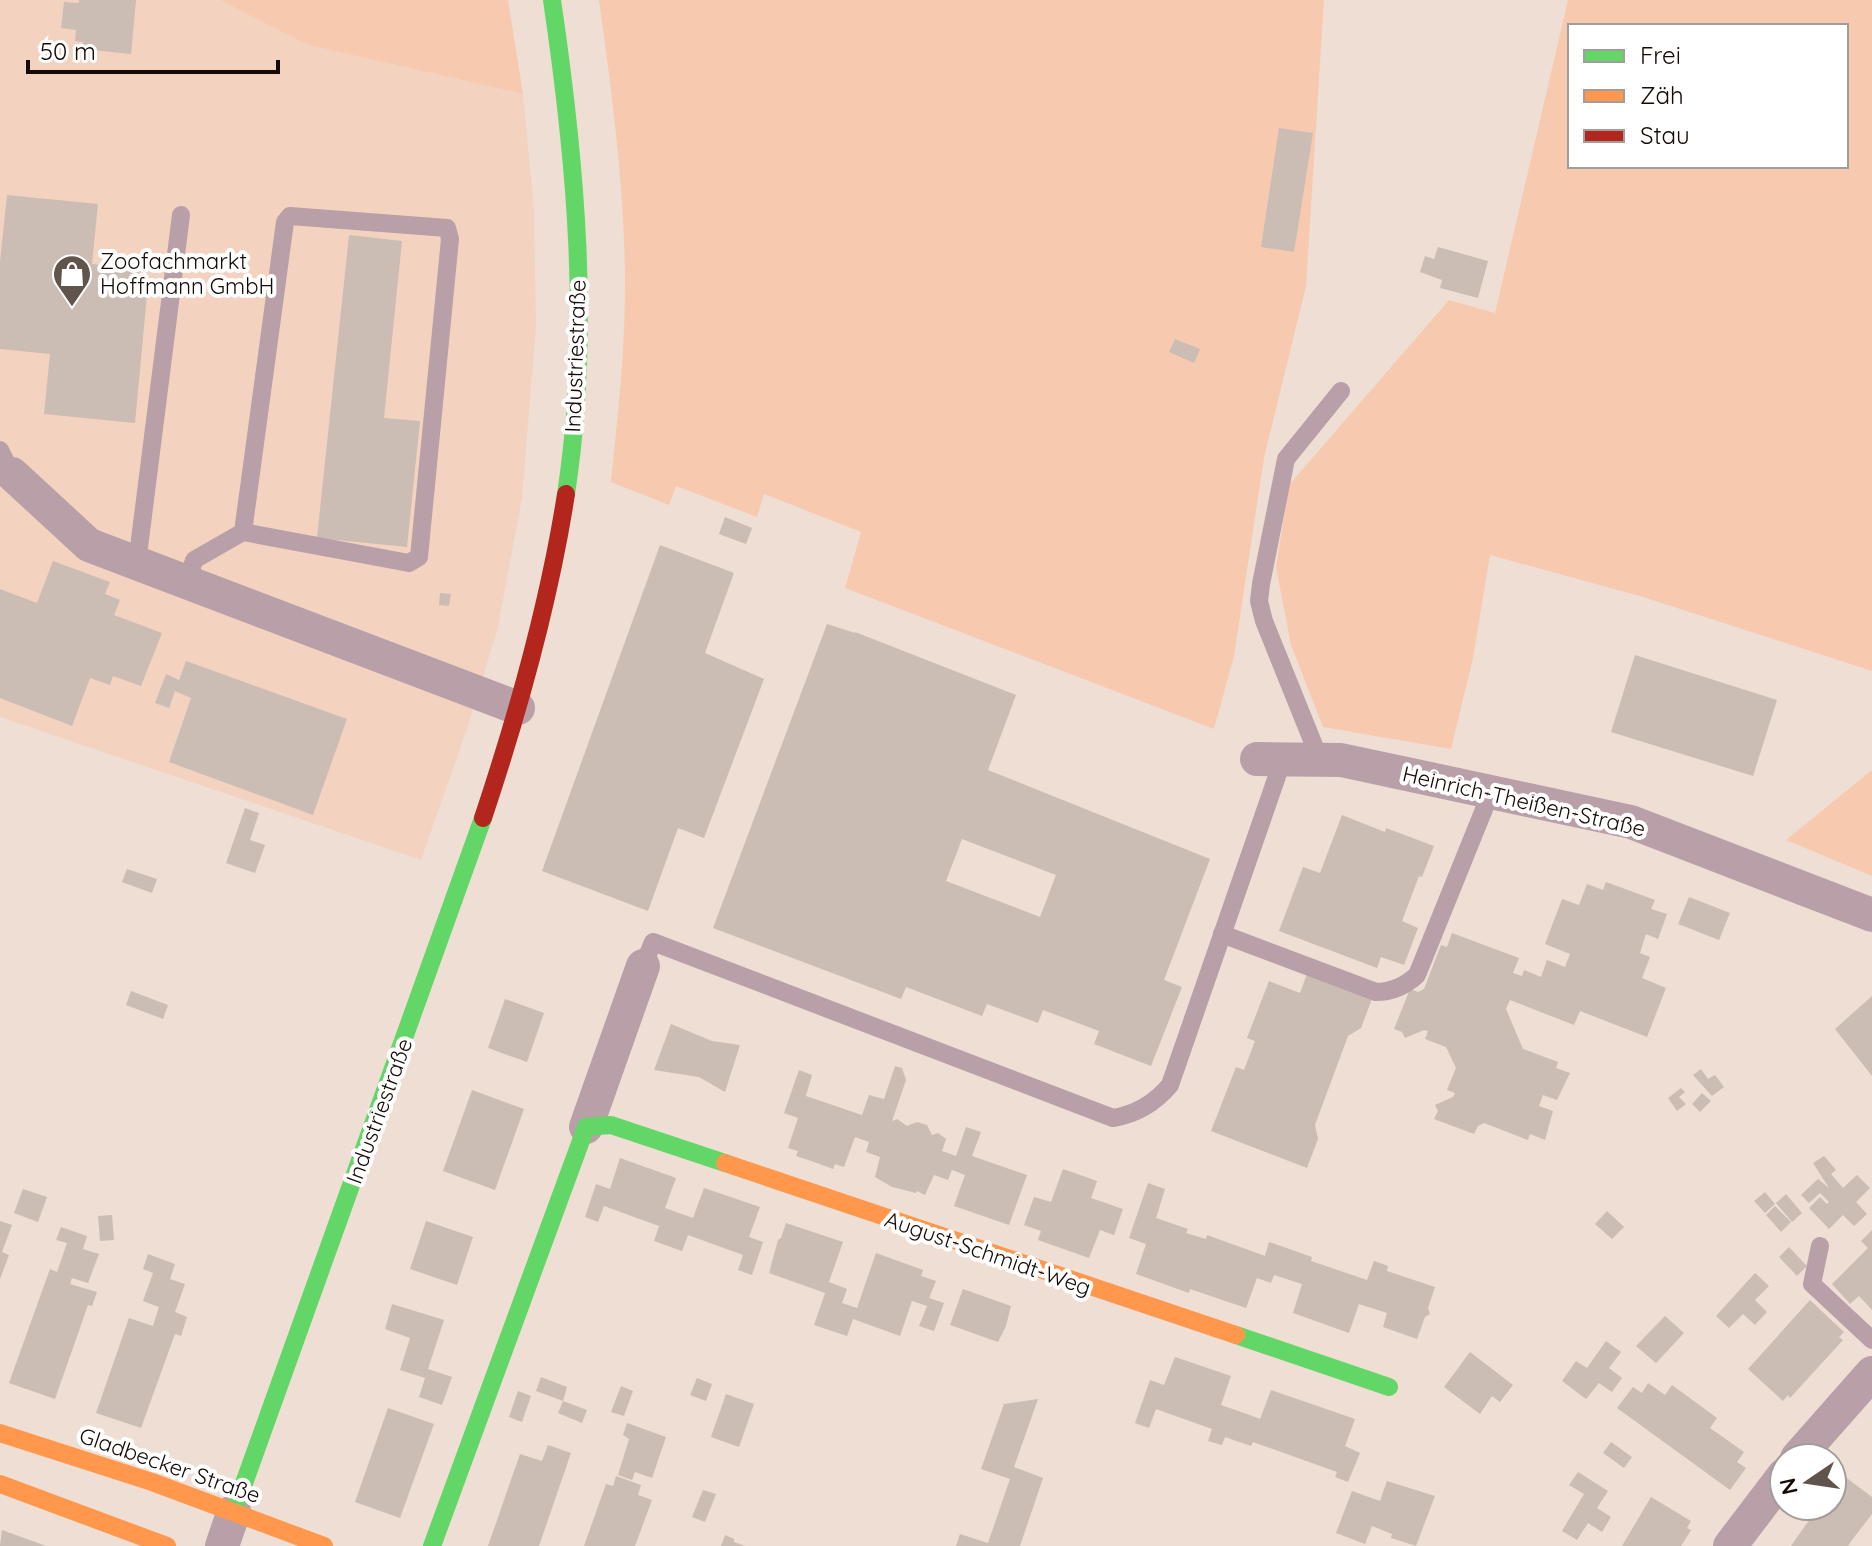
<svg xmlns="http://www.w3.org/2000/svg" width="1872" height="1546" font-family="Quicksand,sans-serif">
  <style>
    .built { fill: #f3d3c0 }
    .green { fill: #f7caaf; fill-rule: evenodd }
    .building { fill: #cbbcb4; fill-rule: evenodd }
    .lines { fill: none; stroke-linecap: round; stroke-linejoin: round }
    .lane { stroke: #b89fa8; stroke-width: 18 }
    .street { stroke: #b89fa8; stroke-width: 34 }
    .fast { stroke: #63d668; stroke-width: 18 }
    .slow { stroke: #ff974d; stroke-width: 18 }
    .jam { stroke: #b3261e; stroke-width: 18 }
    .labels { text-anchor: middle; stroke-width: 8; stroke-linejoin: round; paint-order: stroke }
    .poi-label { font-size: 22px; fill: #150904; stroke: #fff; text-anchor: start }
    .street-label { font-size: 22px; fill: #150904; stroke: #fff }
  </style>
  <rect width="100%" height="100%" fill="#efded4"/>
  <path class="built" d="M0,0H218L308,45L523,94L534,210L536,327L522,498L498,627L467,729L421,860L0,717Z"/>
  <g class="green">
    <path d="M219,0H508L523,94L308,45Z"/>
    <path d="M599,0H1324L1306,286L1264,458L1234,656L1214,729L845,588L861,532L764,494L757,517L676,486L669,505L611,482C616,431 622,380 624,329C629,219 614,109 599,0Z"/>
    <path d="M1568,0H1872V671L1643,597L1490,555L1473,658L1451,749L1323,727L1291,645L1276,567L1289,485L1449,300L1495,313ZM1570,26H1846V166H1570Z"/>
    <path d="M1872,770V876L1786,840Z"/>
  </g>
  <g class="building">
    <path d="M79,0H136L131,54L82,49L83,42L75,41L76,30L61,28L64,2L79,3Z"/>
    <path d="M1279,128L1313,133L1294,252L1261,247Z"/>
    <path d="M7,195L98,204L92,264L135,268L148,284L135,423L44,414L50,354L0,349V262Z"/>
    <path d="M349,235L402,241L384,418L420,421L407,547L317,538Z"/>
    <path d="M1438,247L1488,261L1478,298L1440,288L1442,280L1420,272L1425,256L1434,259Z"/>
    <path d="M1175,339L1200,349L1194,363L1169,352Z"/>
    <path d="M725,517L752,528L746,544L719,534Z"/>
    <path d="M660,545L734,573L705,653L764,679L704,838L678,828L648,911L542,871Z"/>
    <path d="M53,561L110,582L105,594L120,600L114,615L162,633L141,686L113,676L110,685L90,678L72,726L0,698V589L37,603Z"/>
    <path d="M440,593L451,594L449,606L439,605Z"/>
    <path d="M827,624L855,633V632L1016,695L988,770L1210,859L1164,980L1182,987L1151,1066L1094,1044L1099,1031L1043,1010L1038,1023L987,1004L982,1016L906,987L901,999L713,928ZM962,839L1056,875L1040,917L946,881Z"/>
    <path d="M1635,655L1777,700L1753,776L1611,732Z"/>
    <path d="M186,661L347,719L313,815L169,762L191,698L175,691L169,708L155,703L166,674L179,680Z"/>
    <path d="M245,808L259,813L250,840L265,845L255,873L226,863Z"/>
    <path d="M1342,815L1385,832L1386,828L1434,846L1422,877L1419,876L1402,921L1418,928L1404,965L1381,957L1377,968L1279,931L1303,867L1320,873Z"/>
    <path d="M127,869L157,879L152,893L122,882Z"/>
    <path d="M1606,882L1655,900L1651,909L1667,914L1658,939L1646,934L1640,953L1650,957L1642,978L1666,988L1647,1037L1580,1011L1574,1025L1510,1000L1506,1009L1523,1049L1558,1062L1556,1068L1570,1073L1557,1100L1543,1095L1539,1106L1553,1111L1545,1140L1530,1134L1528,1140L1484,1123L1478,1126L1474,1134L1434,1119L1438,1111L1435,1105L1453,1097L1455,1093L1447,1090L1456,1068L1446,1047L1425,1039L1428,1031L1424,1030L1405,1038L1402,1032L1394,1029L1410,989L1418,992L1424,989L1441,945L1447,947L1452,933L1519,958L1513,973L1522,976L1524,970L1541,977L1547,960L1565,967L1570,954L1545,944L1562,899L1579,905L1587,884L1603,890Z"/>
    <path d="M1689,897L1730,913L1719,940L1678,924Z"/>
    <path d="M1307,974L1372,999L1361,1028L1348,1036L1315,1125L1318,1139L1307,1168L1211,1131L1236,1067L1244,1070L1255,1041L1247,1038L1269,981L1300,993Z"/>
    <path d="M131,991L168,1005L163,1019L126,1005Z"/>
    <path d="M1872,996V1076L1835,1029Z"/>
    <path d="M505,999L544,1013L527,1062L488,1048Z"/>
    <path d="M671,1024L712,1041L740,1045L725,1092L699,1077L654,1070Z"/>
    <path d="M895,1066L902,1068L906,1080L892,1121L897,1119L907,1126L917,1122L927,1125L932,1135L938,1133L946,1139L942,1151L956,1156L966,1127L981,1132L972,1156L1027,1175L1009,1225L954,1206L965,1175L952,1170L948,1180L934,1175L925,1195L917,1191L916,1193L892,1187L875,1177L880,1157L866,1152L869,1142L855,1137L844,1167L835,1164L833,1169L814,1162L796,1156L798,1151L788,1148L798,1118L784,1113L799,1070L812,1075L806,1096L862,1115L869,1095L884,1099Z"/>
    <path d="M1701,1069L1708,1079L1715,1075L1724,1087L1712,1096L1693,1075Z"/>
    <path d="M1681,1088L1685,1092L1679,1097L1686,1104L1677,1111L1668,1098Z"/>
    <path d="M472,1090L524,1109L495,1190L443,1171Z"/>
    <path d="M1702,1093L1711,1101L1700,1112L1692,1104Z"/>
    <path d="M1824,1156L1836,1170L1831,1174L1843,1188L1857,1175L1870,1188L1856,1202L1867,1214L1854,1226L1843,1215L1829,1229L1809,1208L1820,1197L1827,1204L1829,1202L1820,1193L1809,1203L1801,1195L1818,1179L1829,1188L1813,1163Z"/>
    <path d="M620,1158L676,1178L665,1208L693,1218L704,1188L760,1207L749,1237L763,1242L752,1275L738,1270L743,1255L688,1235L682,1251L654,1241L659,1226L604,1206L598,1222L585,1217L596,1184L610,1189Z"/>
    <path d="M1063,1169L1097,1181L1091,1198L1123,1209L1114,1235L1100,1230L1089,1258L1038,1240L1041,1231L1024,1225L1034,1197L1051,1202Z"/>
    <path d="M1148,1183L1165,1189L1156,1218L1188,1229L1186,1233L1206,1239L1207,1235L1265,1256L1269,1242L1312,1257L1311,1261L1367,1280L1374,1261L1388,1266L1387,1271L1435,1287L1428,1308L1430,1314L1425,1317L1417,1339L1383,1327L1387,1313L1359,1304L1349,1333L1293,1313L1302,1284L1274,1275L1271,1283L1257,1278L1246,1308L1190,1289L1189,1293L1136,1274L1146,1244L1129,1238Z"/>
    <path d="M23,1189L47,1197L38,1222L14,1213Z"/>
    <path d="M1765,1192L1775,1204L1765,1213L1754,1201Z"/>
    <path d="M1786,1194L1802,1213L1792,1222L1776,1203Z"/>
    <path d="M1775,1206L1791,1222L1781,1232L1766,1215Z"/>
    <path d="M1607,1211L1624,1227L1612,1239L1595,1224Z"/>
    <path d="M112,1215L114,1240L100,1241L98,1216Z"/>
    <path d="M0,1221L12,1225L2,1252L9,1255L0,1279Z"/>
    <path d="M426,1221L473,1237L457,1285L410,1269Z"/>
    <path d="M786,1223L843,1242L829,1282L847,1289L842,1303L857,1308L876,1253L923,1270L921,1276L936,1281L929,1298L944,1303L934,1331L919,1326L927,1306L912,1301L900,1336L853,1319L847,1336L814,1325L825,1293L769,1273L778,1240L781,1238Z"/>
    <path d="M61,1227L87,1236L83,1249L99,1254L88,1283L72,1278L70,1284L97,1292L92,1306L88,1305L55,1399L9,1383L50,1269L57,1272L67,1243L56,1240Z"/>
    <path d="M1872,1230V1310L1859,1296L1850,1304L1832,1284L1868,1248L1861,1241Z"/>
    <path d="M1789,1247L1807,1266L1797,1276L1779,1257Z"/>
    <path d="M148,1254L175,1264L170,1279L185,1284L175,1312L187,1317L181,1336L175,1334L141,1428L96,1413L129,1318L153,1326L159,1307L143,1301L153,1273L143,1269Z"/>
    <path d="M1755,1273L1769,1286L1755,1300L1767,1312L1755,1325L1743,1314L1729,1328L1716,1316Z"/>
    <path d="M963,1289L1011,1306L1006,1326L998,1342L950,1325Z"/>
    <path d="M1810,1300L1844,1332L1839,1337L1843,1340L1790,1398L1788,1395L1783,1401L1748,1369Z"/>
    <path d="M392,1304L444,1320L428,1369L452,1377L442,1405L419,1397L425,1378L400,1370L410,1338L385,1329Z"/>
    <path d="M1665,1316L1684,1333L1656,1363L1636,1346Z"/>
    <path d="M1606,1341L1621,1352L1609,1368L1622,1378L1612,1392L1599,1383L1586,1399L1562,1381L1576,1361L1587,1368Z"/>
    <path d="M1470,1352L1513,1385L1500,1402L1492,1396L1480,1414L1444,1387Z"/>
    <path d="M1175,1357L1231,1376L1221,1405L1247,1414L1260,1419L1271,1390L1355,1419L1345,1446L1360,1453L1348,1482L1335,1477L1337,1472L1253,1442L1251,1446L1225,1437L1222,1445L1208,1441L1212,1429L1156,1409L1149,1428L1135,1423L1150,1380L1164,1385Z"/>
    <path d="M541,1377L567,1387L563,1401L587,1410L582,1423L558,1413L563,1401L536,1391Z"/>
    <path d="M697,1378L712,1384L706,1401L690,1395Z"/>
    <path d="M1648,1383L1665,1395L1672,1385L1717,1418L1710,1428L1744,1452L1737,1462L1746,1468L1730,1490L1617,1408L1633,1387L1642,1393Z"/>
    <path d="M621,1386L633,1391L624,1416L611,1412Z"/>
    <path d="M518,1391L531,1396L522,1422L509,1417Z"/>
    <path d="M726,1394L754,1404L739,1447L711,1437Z"/>
    <path d="M1038,1399L1014,1467L1043,1478L1020,1546H956L960,1534L988,1543L1010,1479L981,1469L1004,1404Z"/>
    <path d="M388,1408L434,1424L400,1518L355,1502Z"/>
    <path d="M627,1423L666,1437L652,1478L635,1472L632,1480L618,1475L629,1439L623,1435Z"/>
    <path d="M1611,1442L1632,1457L1624,1468L1603,1453Z"/>
    <path d="M548,1445L571,1453L539,1546H488L520,1454L542,1461Z"/>
    <path d="M1578,1472L1608,1491L1597,1508L1611,1517L1602,1532L1588,1523L1577,1540L1562,1531L1584,1494L1569,1485Z"/>
    <path d="M616,1476L641,1485L638,1495L652,1500L635,1546H584L606,1484L613,1486Z"/>
    <path d="M1844,1476L1872,1497V1514L1852,1540L1848,1546H1791L1819,1506H1832V1490Z"/>
    <path d="M1387,1481L1435,1496L1416,1546L1391,1538L1392,1534L1372,1526L1365,1544L1336,1533L1352,1491L1380,1501Z"/>
    <path d="M703,1490L716,1494L705,1522L692,1517Z"/>
    <path d="M1651,1497L1691,1521L1687,1528L1691,1530L1681,1546H1622Z"/>
    <path d="M2,1530L46,1546H0Z"/>
    <path d="M725,1535L734,1539V1542L745,1546H721Z"/>
  </g>
  <g class="lines">
    <g class="lane">
      <path d="M0,450L12,474L8,478"/>
      <path d="M137,563L181,215"/>
      <path d="M188,581L194,560L243,532L285,222L290,216L447,228L450,239L419,557L409,563L243,532"/>
      <path d="M1320,760L1264,621L1259,601L1261,584L1286,459L1341,391"/>
      <path d="M1222,934L1376,992C1392,992 1405,986 1417,975L1491,792"/>
      <path d="M643,966L653,942L1113,1118C1137,1114 1155,1103 1170,1085L1283,759"/>
      <path d="M1820,1246L1812,1284L1872,1340"/>
    </g>
    <g class="street">
      <path d="M12,474L89,545L518,708"/>
      <path d="M1257,759L1341,760L1631,822L1872,915"/>
      <path d="M586,1127L643,966"/>
      <path d="M1797,1458L1872,1373"/>
      <path d="M222,1546L234,1511"/>
      <path d="M1730,1546L1784,1475"/>
    </g>
    <g class="fast">
      <path d="M552,0C576,163 591,330 566,494"/>
      <path d="M1236,1335L1389,1387"/>
      <path d="M234,1511L483,818"/>
      <path d="M432,1546L586,1127L611,1125L725,1163"/>
    </g>
    <g class="slow">
      <path d="M725,1163L1236,1335"/>
      <path d="M0,1433L152,1482L324,1546"/>
      <path d="M0,1484L167,1546"/>
    </g>
    <path class="jam" d="M483,818C518,713 549,604 566,494"/>
  </g>
  <defs>
    <g id="shop-pin" transform="scale(2)"><path d="M0 17L-7.5 6A9.5 9.5 0 1 1 7.5 6Z" fill="#61544d" stroke="#fff"/><path d="M-5-2.5h2.3a2.7 3.5 0 0 1 5.4 0H5L5.5 6h-11ZM-1.5-2.5h3a1.5 2.3 0 0 0-3 0Z" fill="#fff"/></g>
  </defs>
  <g fill-rule="evenodd">
    <use href="#shop-pin" x="72" y="274"/>
  </g>
  <g class="labels">
    <g class="poi-label">
      <text x="100" y="269">Zoofachmarkt<tspan x="100" dy="25">Hoffmann GmbH</tspan></text>
    </g>
    <g class="street-label">
      <text transform="translate(575 356) rotate(-88)" y="8">Industriestraße</text>
      <text transform="translate(1524 801) rotate(13)" y="8">Heinrich-Theißen-Straße</text>
      <text transform="translate(379 1111) rotate(-70)" y="8">Industriestraße</text>
      <text transform="translate(988 1253) rotate(19)" y="8">August-Schmidt-Weg</text>
      <text transform="translate(170 1465) rotate(19)" y="8">Gladbecker Straße</text>
    </g>
  </g>
  <rect x="1568" y="24" width="280" height="144" fill="#ffffff" stroke="#a19d9b" stroke-width="2"/>
  <rect x="1584" y="50" width="40" height="12" fill="#63d668" stroke="#a19d9b" stroke-width="2"/>
  <text x="1640" y="64" font-size="24" fill="#150904">Frei</text>
  <rect x="1584" y="90" width="40" height="12" fill="#ff974d" stroke="#a19d9b" stroke-width="2"/>
  <text x="1640" y="104" font-size="24" fill="#150904">Zäh</text>
  <rect x="1584" y="130" width="40" height="12" fill="#b3261e" stroke="#a19d9b" stroke-width="2"/>
  <text x="1640" y="144" font-size="24" fill="#150904">Stau</text>
  <g transform="translate(1808 1482) rotate(257)"><circle r="38" fill="#ffffff" stroke="#a19d9b" stroke-width="2"/>
  <path d="M0-6L14 30L0 20L-14 30Z" fill="#61544d"/>
  <text y="-12" font-size="22" font-weight="bold" text-anchor="middle" fill="#150904">N</text>
  </g>
  <path d="M28 60v12h250v-12" fill="none" stroke="#150904" stroke-width="4"/>
  <text x="40" y="60" font-size="24" fill="#150904" stroke="#ffffff" stroke-width="6" paint-order="stroke">50 m</text>
</svg>
